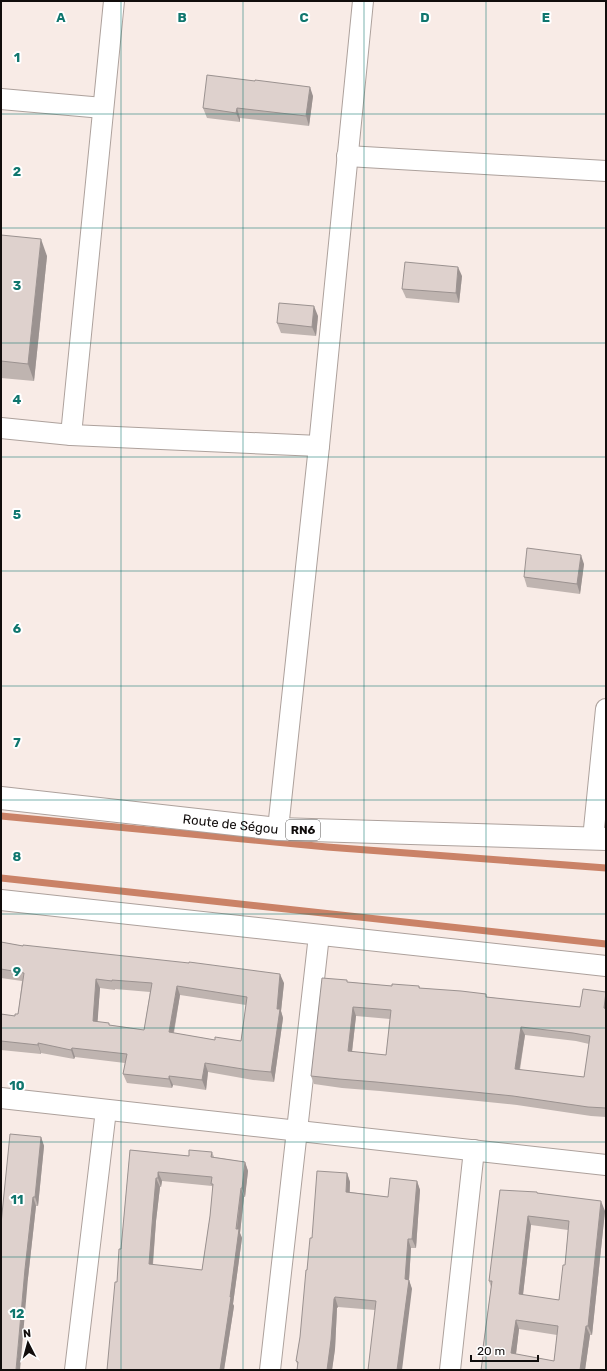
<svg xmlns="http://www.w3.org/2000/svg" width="607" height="1371" font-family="Rubik,sans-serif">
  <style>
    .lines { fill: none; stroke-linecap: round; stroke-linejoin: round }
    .stream { stroke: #ca8267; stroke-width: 7 }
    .street-casing { stroke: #ada19c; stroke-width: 22 }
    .highway-casing { stroke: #ada19c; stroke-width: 24 }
    .street { stroke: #fff; stroke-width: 20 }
    .highway { stroke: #fff; stroke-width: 22 }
    .wall { fill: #bfb4b0; fill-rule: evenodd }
    .shaded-wall { fill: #9b9290 }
    .building { fill: #ded1cd; stroke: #9b9290; fill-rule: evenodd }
    .grid { fill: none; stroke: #0f766e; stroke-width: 1; stroke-opacity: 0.55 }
    .labels { text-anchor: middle; stroke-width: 4; stroke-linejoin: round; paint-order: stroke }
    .shield { fill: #fff; stroke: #585655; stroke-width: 1 }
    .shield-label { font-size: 12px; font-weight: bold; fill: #110d0c }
    .street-label { font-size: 13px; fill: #110d0c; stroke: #fff }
    .grid-label { font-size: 13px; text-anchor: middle; font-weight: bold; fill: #0f766e; stroke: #fff; stroke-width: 4; stroke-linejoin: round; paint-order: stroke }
  </style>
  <rect width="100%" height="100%" fill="#f8ebe6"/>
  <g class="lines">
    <g class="stream">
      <path d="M1,816L327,847L606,868"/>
      <path d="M1,878L606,944"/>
    </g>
    <g class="street-casing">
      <g id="street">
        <path d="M1,99L103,108"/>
        <path d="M347,156L606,171"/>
        <path d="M1,428L71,435L319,446"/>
        <path d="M71,435L114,1"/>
        <path d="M278,829L319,446L363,1"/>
        <path d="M593,839L606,709"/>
        <path d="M1,900L606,966"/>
        <path d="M1,1098L606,1165"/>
        <path d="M75,1370L106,1110"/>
        <path d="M270,1370L319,935"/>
        <path d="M450,1370L474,1150"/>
      </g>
    </g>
    <g class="highway-casing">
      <g id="highway">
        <path id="s1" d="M1,798L278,829L606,839"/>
      </g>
    </g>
    <use href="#street" class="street"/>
    <use href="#highway" class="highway"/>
  </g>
  <g class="wall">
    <path d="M255,81L313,96L309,126L240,118V122L207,118L203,108Z"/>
    <path d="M1,235L47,256L34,381L1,378Z"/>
    <path d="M462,276L459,303L406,298L402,289Z"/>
    <path d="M318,316L316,336L281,333L277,323Z"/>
    <path d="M584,564L580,594L527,587L524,577Z"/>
    <path d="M1,942L23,946L284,983L281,1011L283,1018L274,1082L253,1080L208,1072L206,1090L173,1085L172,1088L127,1083L123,1074L125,1063L75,1057L74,1059L41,1053V1054L1,1050V1014L15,1016L18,1014L22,981L1,978ZM100,988L115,990V989L150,992L144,1030L110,1025L97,1022ZM180,995L246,1005L241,1041L215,1040L174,1033Z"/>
    <path d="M348,982L392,986H419L420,988L486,994L487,997L580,1007L606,992V1117L591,1116L517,1105L380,1091L342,1088L314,1084L311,1076ZM356,1016L390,1019L386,1055L352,1052ZM525,1035L576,1041L589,1044L584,1077L520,1070Z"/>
    <path d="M41,1137L44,1146L38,1206H36L28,1278L1,1370Z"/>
    <path d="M130,1150L189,1156L212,1152L214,1157L245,1162L248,1171L245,1197H244L240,1233L242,1238L233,1304L234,1306L224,1370H107L121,1249ZM162,1181L212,1186L213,1188L210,1216L202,1270L153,1265L156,1221L160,1187H161Z"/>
    <path d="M347,1173L350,1182V1192L388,1197L417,1181L420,1190L416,1248H411L409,1280L412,1289L375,1310L338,1307L337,1308L335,1349L332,1370H297L298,1366L296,1361L300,1337L307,1270L312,1238Z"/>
    <path d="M537,1193L605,1211L592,1335H590L585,1370H481L484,1351L483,1348L491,1287L489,1281ZM531,1225L568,1230L565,1265L559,1300L523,1295ZM519,1329L557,1335L554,1361L516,1354Z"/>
  </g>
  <g class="shaded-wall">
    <path d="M310,87L313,96L309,126L306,116Z"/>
    <path d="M237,108L240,118V122L236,113Z"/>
    <path d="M41,239L47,256L34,381L28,364Z"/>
    <path d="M458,267L462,276L459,303L456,293Z"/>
    <path d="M314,306L318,316L316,336L312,327Z"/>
    <path d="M581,555L584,564L580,594L577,584Z"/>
    <path d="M280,974L284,983L281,1011L283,1018L274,1082L271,1072Z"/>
    <path d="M96,979L100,988L97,1030L93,1021Z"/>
    <path d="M177,986L180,995L172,1041L169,1032Z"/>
    <path d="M606,993V1013L604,1008Z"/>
    <path d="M353,1007L356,1016L351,1060L348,1051Z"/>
    <path d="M521,1027L525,1035L518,1078L515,1069Z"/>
    <path d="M38,1043L41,1053V1054L38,1045Z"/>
    <path d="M72,1048L75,1057L74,1059L71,1050Z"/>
    <path d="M205,1063L208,1072L206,1090L202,1080Z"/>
    <path d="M169,1076L173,1085L172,1088L169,1079Z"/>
    <path d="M41,1137L44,1146L38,1206L35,1197Z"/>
    <path d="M245,1162L248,1171L245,1197L242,1188Z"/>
    <path d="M158,1172L162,1181L161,1187L158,1178Z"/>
    <path d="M347,1173L350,1182L349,1201L346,1192Z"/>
    <path d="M156,1178L160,1187L156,1221L152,1273L149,1264L153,1212Z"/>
    <path d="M417,1181L420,1190L416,1248L412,1239Z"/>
    <path d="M241,1188L244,1197L240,1233L242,1238L233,1304L234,1306L224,1370H220L230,1297Z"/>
    <path d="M33,1197L36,1206L28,1278L20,1370H16L25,1269Z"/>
    <path d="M601,1201L605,1211L592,1335L588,1326Z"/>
    <path d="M528,1216L531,1225L522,1303L519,1294Z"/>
    <path d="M408,1239L411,1248L409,1280L412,1289L402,1370H397Z"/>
    <path d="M335,1297L338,1307L337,1308L335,1349L332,1370H327L334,1299Z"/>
    <path d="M516,1320L519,1329L515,1362L511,1353Z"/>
    <path d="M586,1326L590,1335L585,1370H580Z"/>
  </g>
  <g class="building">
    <path d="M207,75L255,81V80L310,87L306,116L237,108L236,113L203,108Z"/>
    <path d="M1,235L41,239L28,364L1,361Z"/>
    <path d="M405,262L458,267L456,293L402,289Z"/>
    <path d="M279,303L314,306L312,327L277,323Z"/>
    <path d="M527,548L581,555L577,584L524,577Z"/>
    <path d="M1,942L23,946V945L189,963V962L280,974L277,1009H280L271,1072L249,1070L205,1063L202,1080L169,1076V1079L123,1074L127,1054L72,1048L71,1050L38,1043V1045L1,1041V1014L15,1016V1014H18L24,973L1,969ZM96,979L112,981V980L152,983L144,1030L109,1025V1023L93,1021ZM177,986L247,997L241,1041L215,1037V1040L169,1032Z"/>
    <path d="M322,978L347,980V982L392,986V984L419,986V988L461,991L486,994V997L580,1007L583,989L606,992L604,1008L606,1009V1108L588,1107L513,1096L376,1082L339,1079L311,1076ZM353,1007L391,1010L386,1055L348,1051ZM521,1027L573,1033L590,1036L584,1077L515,1069Z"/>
    <path d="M10,1134L41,1137L35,1197H33L25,1269L16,1370H1V1224Z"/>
    <path d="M130,1150L189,1156V1150L212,1152L211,1157L245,1162L242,1188H241L236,1229H239L230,1297H231L220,1370H107L115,1282H117L119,1249H121ZM158,1172L212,1177L211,1184H213L210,1216L202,1270L149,1264L153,1212L156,1178H158Z"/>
    <path d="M317,1171L347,1173L346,1192L388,1197L390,1178L417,1181L412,1239H408L405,1279L409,1280L397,1370H368L376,1301L335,1297L334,1299L331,1340L327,1370H297L298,1362L296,1361L300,1337L306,1270H307L310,1238H312Z"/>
    <path d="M500,1190L537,1192V1193L601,1201L588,1326H586L580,1370H481L484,1348H483L492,1281H489ZM528,1216L569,1221L565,1265H563L559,1300L519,1294ZM516,1320L558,1326L554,1361L511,1353Z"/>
  </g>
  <path class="grid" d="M121,1V1370M243,1V1370M364,1V1370M486,1V1370M1,114H606M1,228H606M1,343H606M1,457H606M1,571H606M1,686H606M1,800H606M1,914H606M1,1028H606M1,1142H606M1,1257H606"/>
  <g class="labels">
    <rect class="shield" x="286" y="820" width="34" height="20" rx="3"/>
    <g class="shield-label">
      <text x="303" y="834">RN6</text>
    </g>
    <g class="street-label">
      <text dy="5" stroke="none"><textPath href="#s1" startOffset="231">Route de Ségou</textPath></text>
    </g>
  </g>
  <g class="grid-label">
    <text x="61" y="22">A</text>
    <text x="182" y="22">B</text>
    <text x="304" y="22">C</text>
    <text x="425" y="22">D</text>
    <text x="546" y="22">E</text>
    <text x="17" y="62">1</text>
    <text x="17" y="176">2</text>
    <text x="17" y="290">3</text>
    <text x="17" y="404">4</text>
    <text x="17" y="519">5</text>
    <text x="17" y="633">6</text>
    <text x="17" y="747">7</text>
    <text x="17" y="861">8</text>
    <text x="17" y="976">9</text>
    <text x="17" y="1090">10</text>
    <text x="17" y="1204">11</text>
    <text x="17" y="1318">12</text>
  </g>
  <rect width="607" height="1371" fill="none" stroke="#110d0c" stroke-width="4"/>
  <g transform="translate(28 1343) rotate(354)" stroke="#ffffff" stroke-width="3" paint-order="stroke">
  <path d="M0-3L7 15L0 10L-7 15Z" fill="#110d0c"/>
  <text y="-6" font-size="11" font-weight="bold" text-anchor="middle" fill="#110d0c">N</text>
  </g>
  <path d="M471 1355v6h67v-6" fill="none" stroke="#110d0c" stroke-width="2"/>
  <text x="477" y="1355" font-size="12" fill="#110d0c" stroke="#ffffff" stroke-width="3" paint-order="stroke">20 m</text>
</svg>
